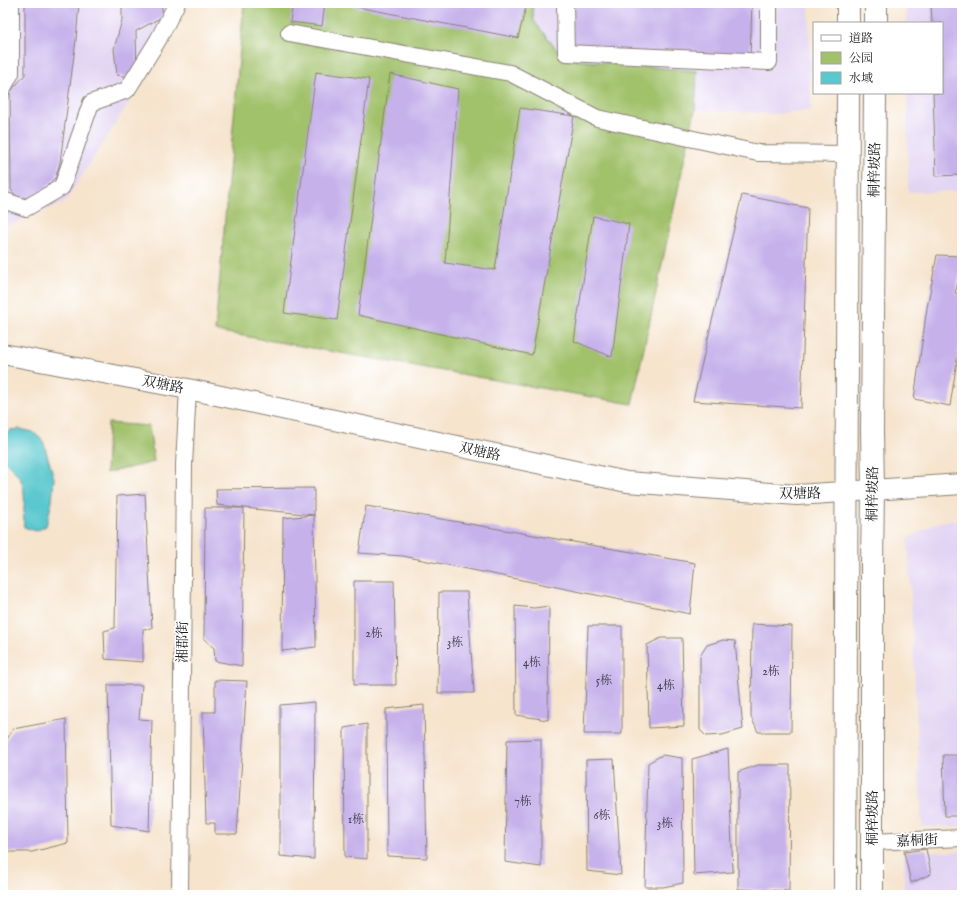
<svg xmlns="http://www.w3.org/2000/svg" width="965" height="898" font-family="'IM FELL English','Noto Serif SC',serif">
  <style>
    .built { fill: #e2d4f3 }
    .green { fill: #a1c16a; stroke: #5e6e43 }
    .water { fill: #5ac8cf; stroke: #3b7276 }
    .building { fill: #c6b1eb }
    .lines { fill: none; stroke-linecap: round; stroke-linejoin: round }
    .minor-casing { stroke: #898074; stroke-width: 18 }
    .tertiary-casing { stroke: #898074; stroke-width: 22 }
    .primary-casing { stroke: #898074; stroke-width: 24 }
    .minor { stroke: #fff; stroke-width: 16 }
    .tertiary { stroke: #fff; stroke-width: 20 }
    .primary { stroke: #fff; stroke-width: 22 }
    .labels { text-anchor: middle; stroke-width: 3.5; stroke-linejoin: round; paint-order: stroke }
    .number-label { font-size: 12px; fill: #464150 }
    .street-label { font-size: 14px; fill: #1c1c1c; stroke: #fff }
  </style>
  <rect width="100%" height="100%" fill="#fff"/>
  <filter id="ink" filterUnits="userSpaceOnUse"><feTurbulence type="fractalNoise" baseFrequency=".025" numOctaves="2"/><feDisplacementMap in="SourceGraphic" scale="8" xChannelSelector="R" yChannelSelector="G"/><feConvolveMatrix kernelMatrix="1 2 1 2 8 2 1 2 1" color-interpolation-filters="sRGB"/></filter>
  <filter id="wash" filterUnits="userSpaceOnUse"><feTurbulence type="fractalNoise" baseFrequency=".012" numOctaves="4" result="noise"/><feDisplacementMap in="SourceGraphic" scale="16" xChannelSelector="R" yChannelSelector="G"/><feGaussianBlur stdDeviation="0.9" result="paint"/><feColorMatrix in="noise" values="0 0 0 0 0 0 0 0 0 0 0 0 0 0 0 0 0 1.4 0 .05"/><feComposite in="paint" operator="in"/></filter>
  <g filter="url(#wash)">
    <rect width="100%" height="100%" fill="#f6e4cd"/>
    <g class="built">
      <path d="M3,3H190L133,96L65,202L3,228Z"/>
      <path d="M532,3H809L811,110L774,114L695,110L697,71L564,59L534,21Z"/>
      <path d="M906,3H962V191L908,192L907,93H942V23H906Z"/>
      <path d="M962,520V826L922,827L908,539L938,522Z"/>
      <rect x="904" y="852" width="58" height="43"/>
    </g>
    <g class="green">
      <path d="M244,3H532L534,21L564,59L697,71L695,110L632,404L215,331Z"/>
      <path d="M108,423L149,426L154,462L106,473Z"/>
    </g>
    <path class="water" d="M20,429L33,432L43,441L54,478L52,501L46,526L36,531L24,527C22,510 29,488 17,474C13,469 8,465 3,460V437L10,430Z"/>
    <g id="blocks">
      <g class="building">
        <path d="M25,3H79L76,40L60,162L56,177L45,188L30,198H18L11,190L10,92L25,75Z"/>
        <path d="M122,3H162V17L136,31L137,78L117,75L114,49L122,20Z"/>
        <path d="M293,3H325L322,26L290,22Z"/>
        <path d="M352,3H527L518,38L352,6Z"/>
        <path d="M573,3H752L750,58L572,51Z"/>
        <path d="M931,3H962V175L936,176L933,93H942V23H932Z"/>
        <path d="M316,72L369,79L337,320L284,313Z"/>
        <path d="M390,74L458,89L445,263L495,270L520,108L574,116L532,355L358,315Z"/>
        <path d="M742,195L808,208L801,408L693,401Z"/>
        <path d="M593,216L629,224L612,357L574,341Z"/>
        <path d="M937,255L962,256V270L955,293L962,294V328L950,406L914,399L927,308Z"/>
        <path d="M314,488V515L316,647L282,651L283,518L314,515L244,508L242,666L215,661L214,648L204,639L205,508H244L217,505L216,489Z"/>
        <path d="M145,494L152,628L143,629V662L105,659L104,631L115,628L117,496Z"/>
        <path d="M366,506L695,563L690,614L403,556L359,553Z"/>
        <path d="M354,581H394L396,685H354Z"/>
        <path d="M439,592H467L474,693H438Z"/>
        <path d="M515,606L534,608L549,606L548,720L516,715Z"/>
        <path d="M752,624L792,626L791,732H758L751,717Z"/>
        <path d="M588,626H622V734H584Z"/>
        <path d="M661,638H682L684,726L649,728L647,645Z"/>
        <path d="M723,640L735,641L743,729L722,735L706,736L700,730V656L707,645Z"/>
        <path d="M215,680L247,681L237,834H215V823H206L203,712H215Z"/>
        <path d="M108,685H142L139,719L152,720L149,831L111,825Z"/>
        <path d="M315,702L314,859L280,856V705Z"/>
        <path d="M424,705L427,858L387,856L386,709Z"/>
        <path d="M66,719L68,843L32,852H3V746L13,729Z"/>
        <path d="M367,724V859L345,857L344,728Z"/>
        <path d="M541,739V867L505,862L507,740Z"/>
        <path d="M728,749L733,872L694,875L692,759Z"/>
        <path d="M662,755L682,758L683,883L663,887H645L648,763Z"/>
        <path d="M943,755H962V816H945Z"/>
        <path d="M614,759L621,875L587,871L586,760Z"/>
        <path d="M758,765H790L789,891L738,889V772Z"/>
        <path d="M926,849L931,874L911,883L904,852Z"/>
      </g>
    </g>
  </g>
  <g filter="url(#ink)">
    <use href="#blocks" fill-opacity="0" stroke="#898074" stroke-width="1"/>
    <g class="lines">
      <g class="minor-casing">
        <g id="minor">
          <path d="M565,3L566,53L769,62V3"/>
          <path d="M289,33L510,73L597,118L758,153L848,154"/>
          <path d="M3,88L11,73V3"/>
          <path d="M3,200L26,208L62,187L91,103L127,90L158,40L177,3"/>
          <path d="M871,842L962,838"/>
          <path d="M180,895L184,465L188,389"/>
        </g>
      </g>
      <g class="tertiary-casing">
        <path id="tertiary" d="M3,354L188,389L627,482L797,495L962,484"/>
      </g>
      <g class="primary-casing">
        <g id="primary">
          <path d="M876,3V23"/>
          <path d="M848,23V3"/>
          <path d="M845,895L848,93"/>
          <path d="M872,895V566L873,489L872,430L875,93"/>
        </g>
      </g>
      <use href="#minor" class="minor"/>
      <use href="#tertiary" class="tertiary"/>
      <use href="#primary" class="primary"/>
    </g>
  </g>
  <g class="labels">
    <g class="number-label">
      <text x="374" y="637">2栋</text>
      <text x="455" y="646">3栋</text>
      <text x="532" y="666">4栋</text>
      <text x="771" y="675">2栋</text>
      <text x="604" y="684">5栋</text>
      <text x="666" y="689">4栋</text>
      <text x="523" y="805">7栋</text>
      <text x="602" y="819">6栋</text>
      <text x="356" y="823">1栋</text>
      <text x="665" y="827">3栋</text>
    </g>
    <g class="street-label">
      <text transform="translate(874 170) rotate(-89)" y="5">桐梓坡路</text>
      <text transform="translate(163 384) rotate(11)" y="5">双塘路</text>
      <text transform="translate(480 451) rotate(12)" y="5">双塘路</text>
      <text transform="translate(800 493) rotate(-1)" y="5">双塘路</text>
      <text transform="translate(872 494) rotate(-89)" y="5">桐梓坡路</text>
      <text transform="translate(182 642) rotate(-89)" y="5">湘郡街</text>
      <text transform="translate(872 818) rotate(-90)" y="5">桐梓坡路</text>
      <text transform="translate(917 840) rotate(-3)" y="5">嘉桐街</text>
    </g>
  </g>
  <rect width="965" height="898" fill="none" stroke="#fff" stroke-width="16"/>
  <rect x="813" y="22" width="130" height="72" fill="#ffffff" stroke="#a4a4a4"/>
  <rect x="821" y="35" width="20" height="6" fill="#ffffff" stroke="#a4a4a4"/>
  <text x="849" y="42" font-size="12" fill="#1c1c1c">道路</text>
  <rect x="821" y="52" width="20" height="12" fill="#a1c16a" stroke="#a4a4a4"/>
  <text x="849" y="62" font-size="12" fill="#1c1c1c">公园</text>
  <rect x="821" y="72" width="20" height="12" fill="#5ac8cf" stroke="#a4a4a4"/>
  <text x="849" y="82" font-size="12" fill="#1c1c1c">水域</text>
</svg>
